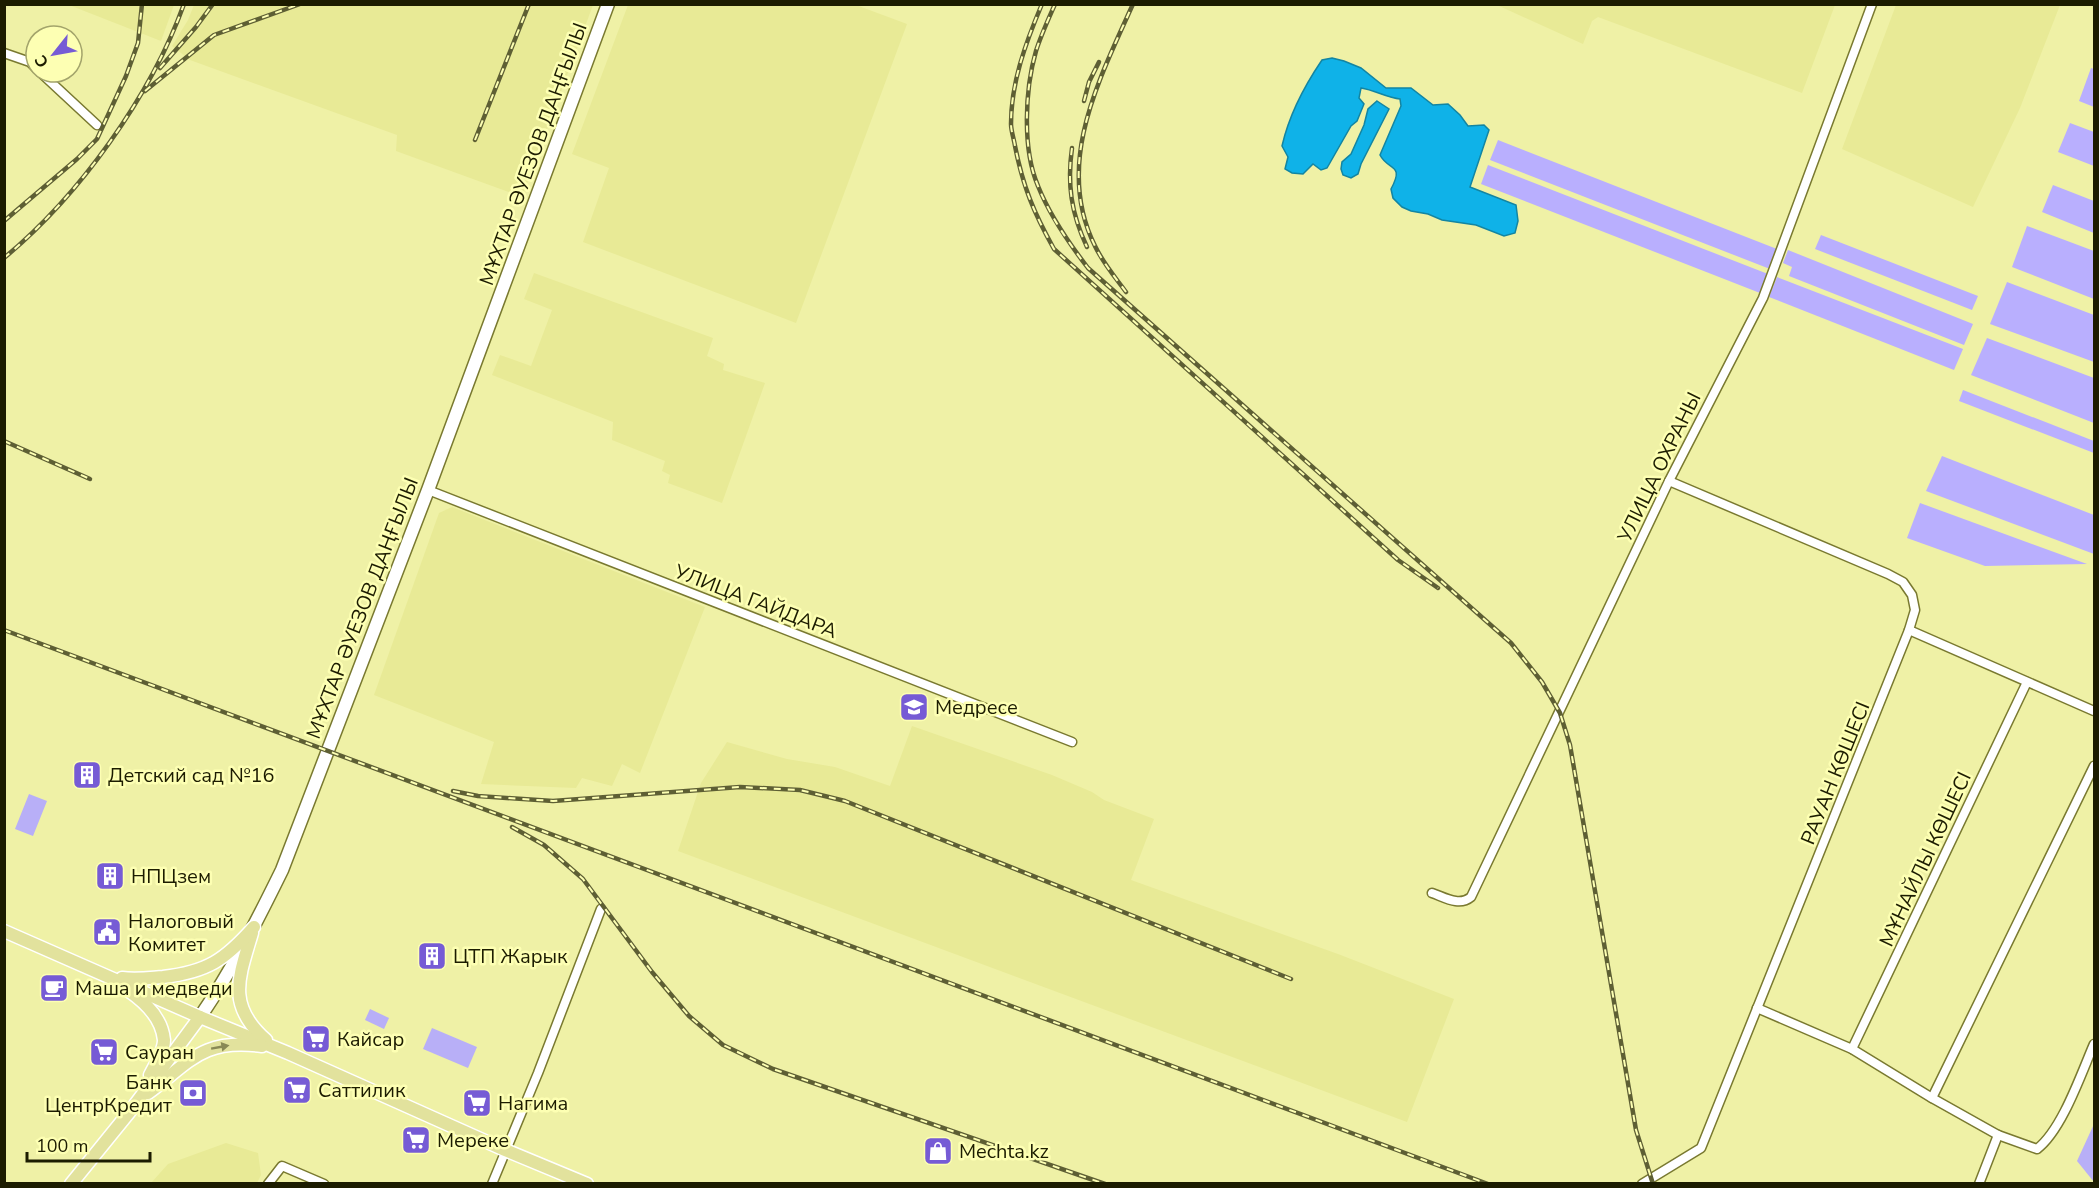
<svg xmlns="http://www.w3.org/2000/svg" width="2099" height="1188" font-family="'Nunito Sans',sans-serif">
  <style>
    .built { fill: #e8ea96 }
    .green { fill: #b8aff7 }
    .forest { fill: #b9affe }
    .water { fill: #0fb2e8; stroke: #1385a2; stroke-width: 1.5 }
    .lines { fill: none; stroke-linecap: round; stroke-linejoin: round }
    .street-casing { stroke: #797930; stroke-width: 11 }
    .secondary-casing { stroke: #797930; stroke-width: 15 }
    .primary-casing { stroke: #fff; stroke-width: 15 }
    .street { stroke: #fff; stroke-width: 8 }
    .secondary { stroke: #fff; stroke-width: 12 }
    .primary { stroke: #e2e29d; stroke-width: 12 }
    .rail-casing { stroke: #5e5f34; stroke-width: 4.5 }
    .rail { stroke: #fdffb3; stroke-width: 2; stroke-dasharray: 7; stroke-linecap: butt }
    .oneway { fill: #898956 }
    .labels { text-anchor: middle; stroke-width: 5; stroke-linejoin: round; paint-order: stroke }
    .street-label { font-size: 20px; fill: #1c1c00; stroke: #fdffb3 }
    .poi-label { font-size: 20px; fill: #1c1c00; stroke: #fdffb3; text-anchor: start }
  </style>
  <rect width="100%" height="100%" fill="#eff1a6"/>
  <g class="built">
    <path d="M69,5V4L174,5L161,41Z"/>
    <path d="M194,5V4L593,5L522,197L396,151L397,135L190,60L172,46L188,20Z"/>
    <path d="M628,5H856L907,24L796,323L583,242L609,168L572,154Z"/>
    <path d="M1497,5H1835L1802,93L1598,17L1592,21L1583,44Z"/>
    <path d="M1896,5H2060L2020,108L1973,207L1842,149Z"/>
    <path d="M534,273L713,338L707,356L724,364L723,370L765,383L722,503L668,483L670,475L662,471L665,461L612,440L613,422L492,375L500,355L531,366L552,310L524,299Z"/>
    <path d="M452,507L705,607L640,773L622,764L612,786L582,778L576,788L481,784L494,742L374,695L439,513Z"/>
    <path d="M912,726L1052,775L1092,792L1104,800L1154,819L1131,880L1338,954L1454,999L1407,1122L678,851L701,783L727,742L787,759L835,767L890,786Z"/>
    <path d="M226,1143L258,1153L261,1175L257,1183H151L168,1164Z"/>
  </g>
  <g class="green">
    <path d="M29,794L47,801L33,836L15,829Z"/>
    <path d="M370,1009L389,1018L384,1029L365,1020Z"/>
    <path d="M432,1028L477,1047L468,1068L423,1049Z"/>
    <path d="M2094,1124V1182L2077,1161Z"/>
  </g>
  <g class="forest">
    <path d="M2091,68L2094,69V107L2079,101Z"/>
    <path d="M2070,123L2094,132V166L2058,152Z"/>
    <path d="M1498,140L1777,249L1770,269L1490,160Z"/>
    <path d="M1488,165L1768,274L1760,293L1481,184Z"/>
    <path d="M2053,185L2094,201V233L2042,212Z"/>
    <path d="M2027,226L2094,251V299L2012,267Z"/>
    <path d="M1821,235L1978,296L1972,310L1815,249Z"/>
    <path d="M1788,250L1973,324L1964,345L1789,276L1792,267L1783,263Z"/>
    <path d="M1777,277L1963,349L1954,370L1769,297Z"/>
    <path d="M2007,282L2094,315V362L1990,324Z"/>
    <path d="M1987,338L2094,378V423L1971,375Z"/>
    <path d="M1963,390L2094,441V453L1959,401Z"/>
    <path d="M1942,456L2094,515V554L1926,491Z"/>
    <path d="M1920,503L2087,564L1985,566L1907,538Z"/>
  </g>
  <g class="water">
    <path d="M1332,58L1344,61L1361,68L1386,88H1411L1433,105L1448,104L1460,115L1468,126L1484,125L1489,130L1470,187L1516,205L1518,221L1515,233L1504,236L1476,225L1442,220L1428,214L1411,211L1402,207L1393,198L1391,189C1405,163 1388,171 1380,155L1401,106L1400,99C1387,98 1375,90 1361,88L1359,98L1364,104L1357,121L1351,126L1327,168L1321,170L1313,164L1303,174L1292,173L1285,169L1288,157L1282,146C1289,115 1305,85 1322,60Z"/>
    <path d="M1377,101L1389,109L1361,164L1358,174L1351,178L1343,175L1341,169L1342,162L1351,154L1364,125L1368,109Z"/>
  </g>
  <g class="lines">
    <g class="street-casing">
      <g id="street">
        <path d="M4,53L30,62L36,68"/>
        <path d="M40,72L97,125"/>
        <path d="M428,490L1072,742"/>
        <path d="M1909,630L2094,711"/>
        <path d="M1432,893C1444,897 1459,907 1471,897L1669,481L1763,298L1872,4"/>
        <path d="M1757,1008L1852,1049L1932,1098L1998,1135L2037,1149C2062,1130 2081,1074 2094,1044"/>
        <path d="M1852,1049L2027,682"/>
        <path d="M1932,1098L2094,766"/>
        <path d="M268,1184L282,1166L324,1184"/>
        <path d="M492,1184L538,1073L601,909"/>
        <path d="M1642,1184L1701,1148L1909,630L1915,610L1912,595L1903,582L1888,574L1669,481"/>
        <path d="M1979,1184L1998,1135"/>
      </g>
    </g>
    <g class="secondary-casing">
      <path id="secondary" d="M200,1017C232,970 257,921 282,870L428,490L608,4"/>
    </g>
    <g class="primary-casing">
      <g id="primary">
        <path d="M4,931L200,1017L288,1053L505,1150L587,1184"/>
        <path d="M252,933C239,977 226,1005 266,1040"/>
        <path d="M122,978C136,980 149,978 163,977C207,972 225,960 254,927"/>
        <path d="M129,991C145,1002 162,1019 164,1040C164,1051 155,1065 150,1075"/>
        <path d="M148,1093C190,1062 202,1038 262,1046"/>
        <path d="M71,1184L131,1110L200,1017"/>
      </g>
    </g>
    <use href="#street" class="street"/>
    <use href="#secondary" class="secondary"/>
    <use href="#primary" class="primary"/>
    <g class="rail-casing">
      <g id="rail">
        <path d="M1042,4C1026,42 1011,82 1011,124C1011,131 1014,139 1015,146C1023,187 1034,213 1054,249L1398,560L1438,588"/>
        <path d="M1055,4C1048,20 1041,35 1036,51C1025,89 1022,149 1038,186C1050,216 1068,242 1088,268L1511,643L1542,682L1560,713L1570,745L1636,1130L1653,1184"/>
        <path d="M160,68L196,27L213,4"/>
        <path d="M145,91L214,35L300,4"/>
        <path d="M1084,101L1089,82L1099,62"/>
        <path d="M475,140L529,4"/>
        <path d="M1072,148C1067,184 1071,213 1087,247"/>
        <path d="M4,221L77,159L97,139L126,76L138,43L142,4"/>
        <path d="M4,258C79,196 151,96 184,4"/>
        <path d="M1126,292C1115,277 1103,263 1095,246C1054,164 1099,80 1133,4"/>
        <path d="M4,441L90,479"/>
        <path d="M4,630L1488,1184"/>
        <path d="M453,791L478,796L553,801L740,787L800,790L845,801L1291,979"/>
        <path d="M512,827L544,845L583,879L652,972L689,1016L723,1045L773,1069L1105,1184"/>
      </g>
    </g>
    <use href="#rail" class="rail"/>
  </g>
  <defs><path id="oneway-solid" d="M-6-.8H1V-3.2L6.5 0L1 3.2V.8H-6Z" transform="scale(1.5)"/></defs>
  <use class="oneway" href="#oneway-solid" transform="translate(220 1047) rotate(-10)"/>
  <defs>
    <g id="school-square" transform="scale(1.5)"><rect x="-9" y="-9" width="18" height="18" rx="4" fill="#765bd5" stroke="#fdffb3"/><path d="M0-5L7-2L0 1L-7-2ZM-4 1L0 2.5L4 1V4Q0 6-4 4Z" fill="#fff"/></g>
    <g id="building-square" transform="scale(1.5)"><rect x="-9" y="-9" width="18" height="18" rx="4" fill="#765bd5" stroke="#fdffb3"/><path d="M-4-6H4V6H1V3H-1V6H-4ZM-2.5-4.3h1.7v1.8h-1.7ZM.8-4.3h1.7v1.8H.8ZM-2.5-1h1.7V.8h-1.7ZM.8-1h1.7V.8H.8Z" fill="#fff"/></g>
    <g id="civic-square" transform="scale(1.5)"><rect x="-9" y="-9" width="18" height="18" rx="4" fill="#765bd5" stroke="#fdffb3"/><path d="M-.6-6.5H3V-4.5H.6V-3L4-1V1h2V6H-6V1h2V-1L-.6-3ZM-1.2 2.5V6h2.4V2.5Z" fill="#fff"/></g>
    <g id="cafe-square" transform="scale(1.5)"><rect x="-9" y="-9" width="18" height="18" rx="4" fill="#765bd5" stroke="#fdffb3"/><path d="M-5.5-4.5H6V0H3Q3 3.5 0 3.5H-2.5Q-5.5 3.5-5.5 0ZM3-3.2v2h1.7v-2ZM-6 4.5H4V6H-6Z" fill="#fff"/></g>
    <g id="supermarket-square" transform="scale(1.5)"><rect x="-9" y="-9" width="18" height="18" rx="4" fill="#765bd5" stroke="#fdffb3"/><path d="M-6-5.5h2.5l.6 2H6L4.5 2H-2.5L-4.4-4H-6ZM-1.5 3.2a1.3 1.3 0 1 0 .1 0ZM3 3.2a1.3 1.3 0 1 0 .1 0Z" fill="#fff"/></g>
    <g id="bank-square" transform="scale(1.5)"><rect x="-9" y="-9" width="18" height="18" rx="4" fill="#765bd5" stroke="#fdffb3"/><path d="M-6-4H6V4H-6ZM0-2.3a2.3 2.3 0 1 0 0 4.6a2.3 2.3 0 1 0 0-4.6Z" fill="#fff"/></g>
    <g id="shop-square" transform="scale(1.5)"><rect x="-9" y="-9" width="18" height="18" rx="4" fill="#765bd5" stroke="#fdffb3"/><path d="M-5-2.5h2.3a2.7 3.5 0 0 1 5.4 0H5L5.5 6h-11ZM-1.5-2.5h3a1.5 2.3 0 0 0-3 0Z" fill="#fff"/></g>
  </defs>
  <g fill-rule="evenodd">
    <use href="#school-square" x="914" y="707"/>
    <use href="#building-square" x="87" y="775"/>
    <use href="#building-square" x="110" y="876"/>
    <use href="#civic-square" x="107" y="932"/>
    <use href="#building-square" x="432" y="956"/>
    <use href="#cafe-square" x="54" y="988"/>
    <use href="#supermarket-square" x="316" y="1039"/>
    <use href="#supermarket-square" x="104" y="1052"/>
    <use href="#supermarket-square" x="297" y="1090"/>
    <use href="#bank-square" x="193" y="1093"/>
    <use href="#supermarket-square" x="477" y="1103"/>
    <use href="#supermarket-square" x="416" y="1140"/>
    <use href="#shop-square" x="938" y="1151"/>
  </g>
  <g class="labels">
    <g class="street-label">
      <text transform="translate(533 154) rotate(-70)" y="7">МҰХТАР ӘУЕЗОВ ДАҢҒЫЛЫ</text>
      <text transform="translate(1659 467) rotate(-64)" y="7">УЛИЦА ОХРАНЫ</text>
      <text transform="translate(756 601) rotate(21)" y="7">УЛИЦА ГАЙДАРА</text>
      <text transform="translate(362 608) rotate(-69)" y="7">МҰХТАР ӘУЕЗОВ ДАҢҒЫЛЫ</text>
      <text transform="translate(1835 773) rotate(-68)" y="7">РАУАН КӨШЕСІ</text>
      <text transform="translate(1925 859) rotate(-65)" y="7">МҰНАЙЛЫ КӨШЕСІ</text>
    </g>
    <g class="poi-label">
      <text x="935" y="714">Медресе</text>
      <text x="108" y="782">Детский сад №16</text>
      <text x="131" y="883">НПЦзем</text>
      <text x="128" y="928">Налоговый<tspan x="128" dy="23">Комитет</tspan></text>
      <text x="453" y="963">ЦТП Жарык</text>
      <text x="75" y="995">Маша и медведи</text>
      <text x="337" y="1046">Кайсар</text>
      <text x="125" y="1059">Сауран</text>
      <text x="172" y="1089" text-anchor="end">Банк<tspan x="172" dy="23">ЦентрКредит</tspan></text>
      <text x="318" y="1097">Саттилик</text>
      <text x="498" y="1110">Нагима</text>
      <text x="437" y="1147">Мереке</text>
      <text x="959" y="1158">Mechta.kz</text>
    </g>
  </g>
  <rect width="2099" height="1188" fill="none" stroke="#1c1c00" stroke-width="12"/>
  <g transform="translate(54 54) rotate(239)"><circle r="28" fill="#fdffb3" stroke="#a3a46b" stroke-width="1.5"/>
  <path d="M0-4.5L10 22L0 15L-10 22Z" fill="#765bd5"/>
  <text y="-9" font-size="16" font-weight="bold" text-anchor="middle" fill="#1c1c00">С</text>
  </g>
  <path d="M27 1152v9h123v-9" fill="none" stroke="#1c1c00" stroke-width="3"/>
  <text x="36" y="1152" font-size="18" fill="#1c1c00" stroke="#fdffb3" stroke-width="4.5" paint-order="stroke">100 m</text>
</svg>
